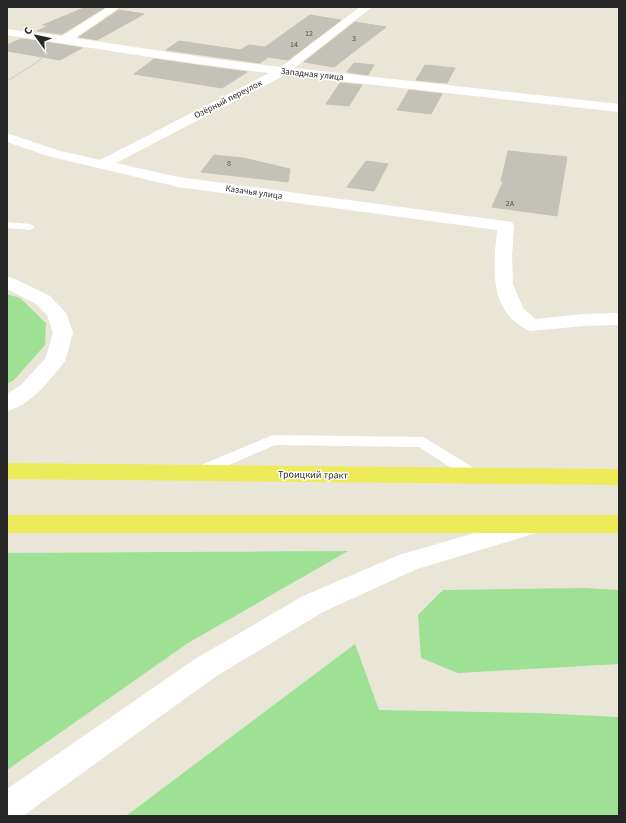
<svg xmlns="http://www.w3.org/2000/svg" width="626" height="823" font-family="'Source Sans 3',sans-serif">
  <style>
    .green { fill: #9ee094 }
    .building { fill: #c4c2b8; stroke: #c4c2b2 }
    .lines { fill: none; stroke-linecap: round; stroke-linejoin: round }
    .path { stroke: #c7c7c7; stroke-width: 1.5; stroke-dasharray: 1.5 1; stroke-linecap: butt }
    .lane { fill: #fff; fill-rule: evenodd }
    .street { fill: #fff; fill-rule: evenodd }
    .secondary { fill: #fff; fill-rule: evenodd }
    .primary { fill: #edeb59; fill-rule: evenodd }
    .labels { text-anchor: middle; stroke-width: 3; stroke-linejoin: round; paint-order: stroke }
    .number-label { font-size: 8px; fill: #4e4e4b }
    .far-street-label { font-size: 9px; fill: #272727; stroke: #fff }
    .street-label { font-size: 10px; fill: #272727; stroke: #fff }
  </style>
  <rect width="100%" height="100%" fill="#e9e6d8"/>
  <g class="green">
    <path d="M7,294L20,298L46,323L45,345L14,380L7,384Z"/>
    <path d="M348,551L188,643L7,770V553Z"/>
    <path d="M585,588L619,590V664L458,673L421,658L418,615L443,590Z"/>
    <path d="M355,644L379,710L538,713L619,717V816H126Z"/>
  </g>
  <g class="building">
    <path d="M86,7L104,8L62,34L37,31L48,26L43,25Z"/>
    <path d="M119,10L144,14L97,40L79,37Z"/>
    <path d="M310,15L341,20L288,60L268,57L260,63L166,50L179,41L240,50L249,45L265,47Z"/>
    <path d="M355,22L386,27L334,67L304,62Z"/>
    <path d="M21,39L39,41L82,48L60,60L7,51V45Z"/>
    <path d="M154,59L203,66L247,72L222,88L134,74Z"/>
    <path d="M354,63L374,65L368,75L347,72Z"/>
    <path d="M425,65L455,68L447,83L416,80Z"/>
    <path d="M340,83L362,85L349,106L326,104Z"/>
    <path d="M409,90L442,94L431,114L397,110Z"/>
    <path d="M508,151L567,157L557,216L492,207L503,182L501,181Z"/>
    <path d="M214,155L243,158L290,169L288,182L201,172Z"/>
    <path d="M366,161L388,164L374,191L347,187Z"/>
  </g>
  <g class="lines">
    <path class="path" d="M7,81L36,63L48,53"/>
    <g class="lane">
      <path d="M7,222L30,224L35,227L30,230L7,228Z"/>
      <path d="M273,435L422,437L427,439L480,472L483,476L480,480L475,481L470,480L419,447L275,445L204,476L199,477L194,476L191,472L194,468Z"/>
    </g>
    <path class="street" d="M108,7H120L75,38L214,59L281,67L360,7H372L294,68L619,104V112L285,75L116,163L178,177L512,222L514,226L512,256L513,284L523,308L535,319L584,314L619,313V325L584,326L531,331C524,329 521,326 515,322C489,300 494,261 497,230L178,187L48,156L7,142V133L57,150L100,160L269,73C182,63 94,48 7,35V29L62,36Z"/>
    <g class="secondary">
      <path d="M7,277L13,278L50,296L66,313L73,333L65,361L62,365C47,383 31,405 7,411V394L21,385L45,359L53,333L47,315L36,304L7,289Z"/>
      <path d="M537,515L546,518L550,524L546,530L417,569L323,612L215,677L23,816H7V789L195,659L303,596L399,555Z"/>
    </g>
    <g class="primary">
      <path d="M7,463L619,469V485L7,479Z"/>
      <rect x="7" y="515" width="612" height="18"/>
    </g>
  </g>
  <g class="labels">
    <g class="number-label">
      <text x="309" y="36">12</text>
      <text x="354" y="41">3</text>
      <text x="294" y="47">14</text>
      <text x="229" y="166">8</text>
      <text x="510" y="206">2А</text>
    </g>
    <g class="far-street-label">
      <text transform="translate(312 74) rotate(6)" y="3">Западная улица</text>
      <text transform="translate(228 99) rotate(-27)" y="3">Озёрный переулок</text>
      <text transform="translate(254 192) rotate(8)" y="3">Казачья улица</text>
    </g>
    <g class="street-label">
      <text transform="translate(313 474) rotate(1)" y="4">Троицкий тракт</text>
    </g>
  </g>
  <rect width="626" height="823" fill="none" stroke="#272727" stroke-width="16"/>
  <g transform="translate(36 36) rotate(303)" stroke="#ffffff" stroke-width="3" paint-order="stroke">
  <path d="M0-3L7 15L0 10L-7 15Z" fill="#272727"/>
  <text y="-6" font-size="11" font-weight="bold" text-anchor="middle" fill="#272727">С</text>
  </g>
</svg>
